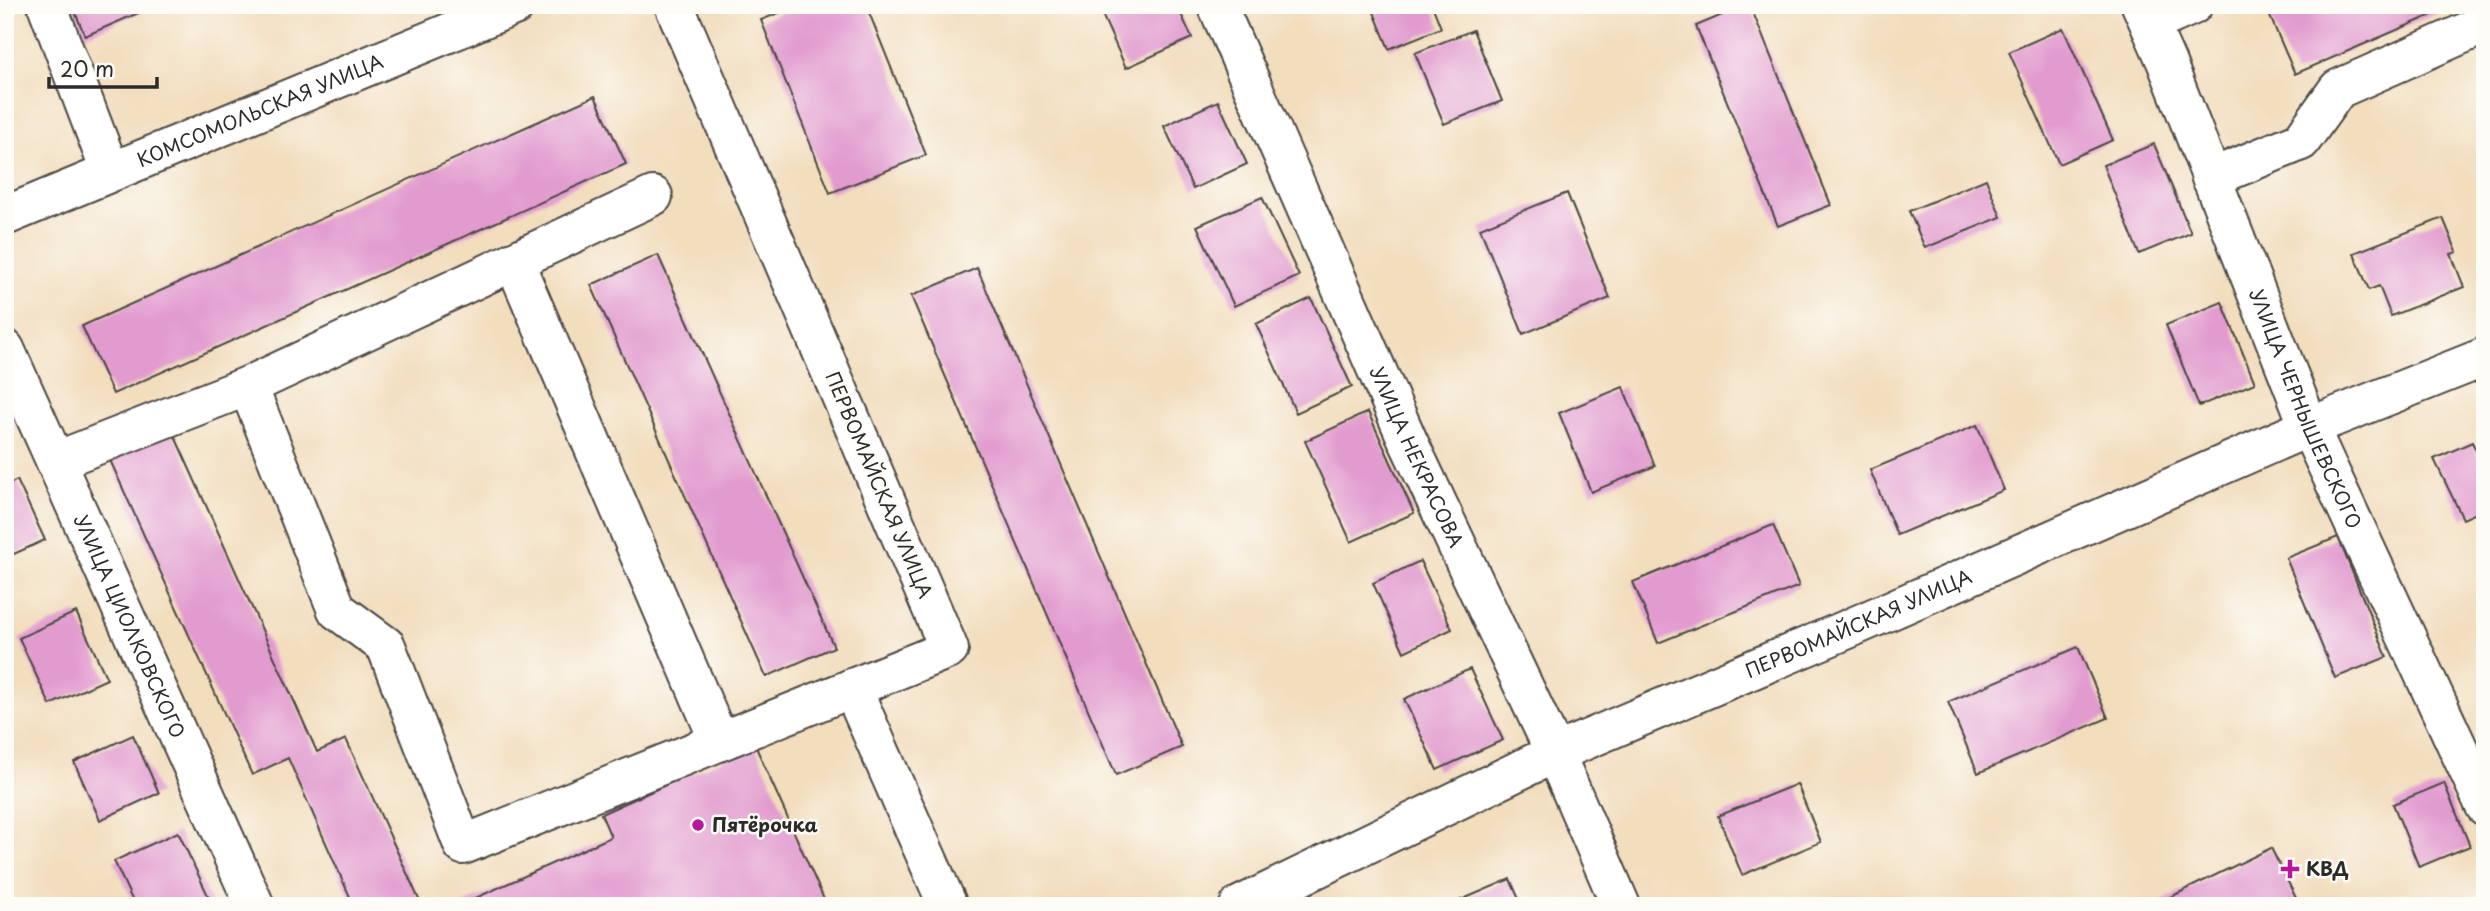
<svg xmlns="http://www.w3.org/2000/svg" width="2490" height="911" font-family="'Playpen Sans',sans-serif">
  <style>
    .building { fill: #e29bcf }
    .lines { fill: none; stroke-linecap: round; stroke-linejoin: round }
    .minor-casing { stroke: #494641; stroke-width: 42 }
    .minor { stroke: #fff; stroke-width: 38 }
    .poi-dot { fill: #b5179e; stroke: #fdfcf7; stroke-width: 2.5 }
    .labels { text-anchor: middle; stroke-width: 5; stroke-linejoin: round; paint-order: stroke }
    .street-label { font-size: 19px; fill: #2b2b2b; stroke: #fdfcf7 }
    .poi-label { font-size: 19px; font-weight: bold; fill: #2b2b2b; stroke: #fdfcf7; text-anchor: start }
  </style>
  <rect width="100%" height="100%" fill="#fdfcf7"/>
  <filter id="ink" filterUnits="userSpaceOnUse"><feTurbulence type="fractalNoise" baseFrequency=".0143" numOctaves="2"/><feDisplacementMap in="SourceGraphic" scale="14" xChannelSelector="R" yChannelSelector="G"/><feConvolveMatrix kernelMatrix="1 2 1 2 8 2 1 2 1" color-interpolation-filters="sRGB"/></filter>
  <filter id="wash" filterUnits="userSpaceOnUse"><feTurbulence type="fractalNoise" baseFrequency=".00686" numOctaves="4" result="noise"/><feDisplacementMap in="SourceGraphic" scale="28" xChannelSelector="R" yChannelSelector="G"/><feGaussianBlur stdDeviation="1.57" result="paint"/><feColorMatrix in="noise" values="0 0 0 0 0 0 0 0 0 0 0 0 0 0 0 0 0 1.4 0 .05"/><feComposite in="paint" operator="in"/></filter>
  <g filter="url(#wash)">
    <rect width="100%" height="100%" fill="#f2ddbd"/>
    <g id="blocks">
      <g class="building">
        <path d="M72,5H157L85,36Z"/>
        <path d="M799,5H866L926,155L830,193L761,20Z"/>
        <path d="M1109,5H1177L1192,38L1126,68L1100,10Z"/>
        <path d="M1371,5H1432L1441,28L1389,49Z"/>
        <path d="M1746,5H1750L1831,205L1778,226L1696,26Z"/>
        <path d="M2265,5H2455L2295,74Z"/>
        <path d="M2063,28L2113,140L2059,164L2009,52Z"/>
        <path d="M1473,30L1502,101L1444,124L1415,53Z"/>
        <path d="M595,96L626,164L113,394L82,326Z"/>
        <path d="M1218,101L1247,164L1193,189L1164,126Z"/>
        <path d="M2154,144L2191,233L2139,254L2103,165Z"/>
        <path d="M1986,179L2001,217L1925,248L1909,211Z"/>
        <path d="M1567,193L1610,298L1523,334L1480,228Z"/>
        <path d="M1262,197L1299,276L1234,306L1197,226Z"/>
        <path d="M2443,218L2457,252L2451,254L2464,287L2391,316L2379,286L2369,290L2354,253Z"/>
        <path d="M658,255L834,647L766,677L591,285Z"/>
        <path d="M977,268L1182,747L1116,775L911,296Z"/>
        <path d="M1311,298L1352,387L1296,413L1256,324Z"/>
        <path d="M2222,302L2255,383L2199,406L2166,325Z"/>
        <path d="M1623,387L1655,466L1591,492L1559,413Z"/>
        <path d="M1368,412L1414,513L1351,542L1305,441Z"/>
        <path d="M1977,425L2004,490L1897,535L1870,470Z"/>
        <path d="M173,432L317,752L346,739L422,906H354L288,758L252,775L110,460Z"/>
        <path d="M2472,442L2485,469V509L2463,519L2434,459Z"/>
        <path d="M17,480L45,540L5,558V486Z"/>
        <path d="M1773,525L1799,586L1658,643L1633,582Z"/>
        <path d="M2338,537L2387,657L2335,678L2286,558Z"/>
        <path d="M1420,561L1452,629L1404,652L1373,583Z"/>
        <path d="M76,612L107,679L50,705L19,638Z"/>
        <path d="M2078,647L2108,718L1978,773L1948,702Z"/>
        <path d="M1470,669L1503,740L1437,770L1404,699Z"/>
        <path d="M133,735L159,793L100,820L74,762Z"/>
        <path d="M755,745L827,906H642V904L638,906H458L611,837L601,814Z"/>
        <path d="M2444,783L2470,846L2419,867L2393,804Z"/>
        <path d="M1797,784L1821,842L1742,875L1718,816Z"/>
        <path d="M178,832L213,906H135L114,861Z"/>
        <path d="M2271,848L2300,906H2152Z"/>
        <path d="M1510,879L1522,906H1447Z"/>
      </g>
    </g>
  </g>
  <g filter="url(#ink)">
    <use href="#blocks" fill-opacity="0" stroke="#494641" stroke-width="2"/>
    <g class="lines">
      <g class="minor-casing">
        <g id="minor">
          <path d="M47,5L110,171"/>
          <path id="s1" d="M1217,5L1408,441L1555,753L1621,906"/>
          <path id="s2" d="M2141,5L2166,61L2309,427L2485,806"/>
          <path d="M2150,24L2193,5"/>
          <path d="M2211,178L2301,141L2338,89L2485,24"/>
          <path d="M653,196L248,386L337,610L386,646L463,845L949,649L674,5"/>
          <path id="s3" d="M5,216L516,5"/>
          <path d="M514,261L719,741"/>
          <path id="s4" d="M5,349L255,906"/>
          <path d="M56,461L248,386"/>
          <path d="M852,688L948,906"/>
          <path id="s5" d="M1239,906L1555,753L1848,629L2309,427L2485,357"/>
        </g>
      </g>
      <use href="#minor" class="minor"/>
    </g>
  </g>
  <g class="poi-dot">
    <circle cx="698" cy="825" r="7"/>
    <path d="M2286.5 858.5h7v7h7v7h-7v7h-7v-7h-7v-7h7z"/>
  </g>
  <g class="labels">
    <g class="street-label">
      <text dy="7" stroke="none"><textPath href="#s3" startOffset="276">КОМСОМОЛЬСКАЯ УЛИЦА</textPath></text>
      <text dy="7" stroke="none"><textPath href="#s2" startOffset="436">УЛИЦА ЧЕРНЫШЕВСКОГО</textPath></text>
      <text dy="7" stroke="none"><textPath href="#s1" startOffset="494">УЛИЦА НЕКРАСОВА</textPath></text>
      <text transform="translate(879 485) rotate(67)" y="7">ПЕРВОМАЙСКАЯ УЛИЦА</text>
      <text dy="7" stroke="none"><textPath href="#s5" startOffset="681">ПЕРВОМАЙСКАЯ УЛИЦА</textPath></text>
      <text dy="7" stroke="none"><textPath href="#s4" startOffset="304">УЛИЦА ЦИОЛКОВСКОГО</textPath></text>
    </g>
    <g class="poi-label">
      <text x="712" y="832">Пятёрочка</text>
      <text x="2306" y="876">КВД</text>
    </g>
  </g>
  <rect width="2490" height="911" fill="none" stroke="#fdfcf7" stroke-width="28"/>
  <path d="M49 77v10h108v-10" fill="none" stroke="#2b2b2b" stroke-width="3.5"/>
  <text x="60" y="77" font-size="21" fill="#2b2b2b" stroke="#fdfcf7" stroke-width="5" paint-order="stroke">20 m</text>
</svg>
